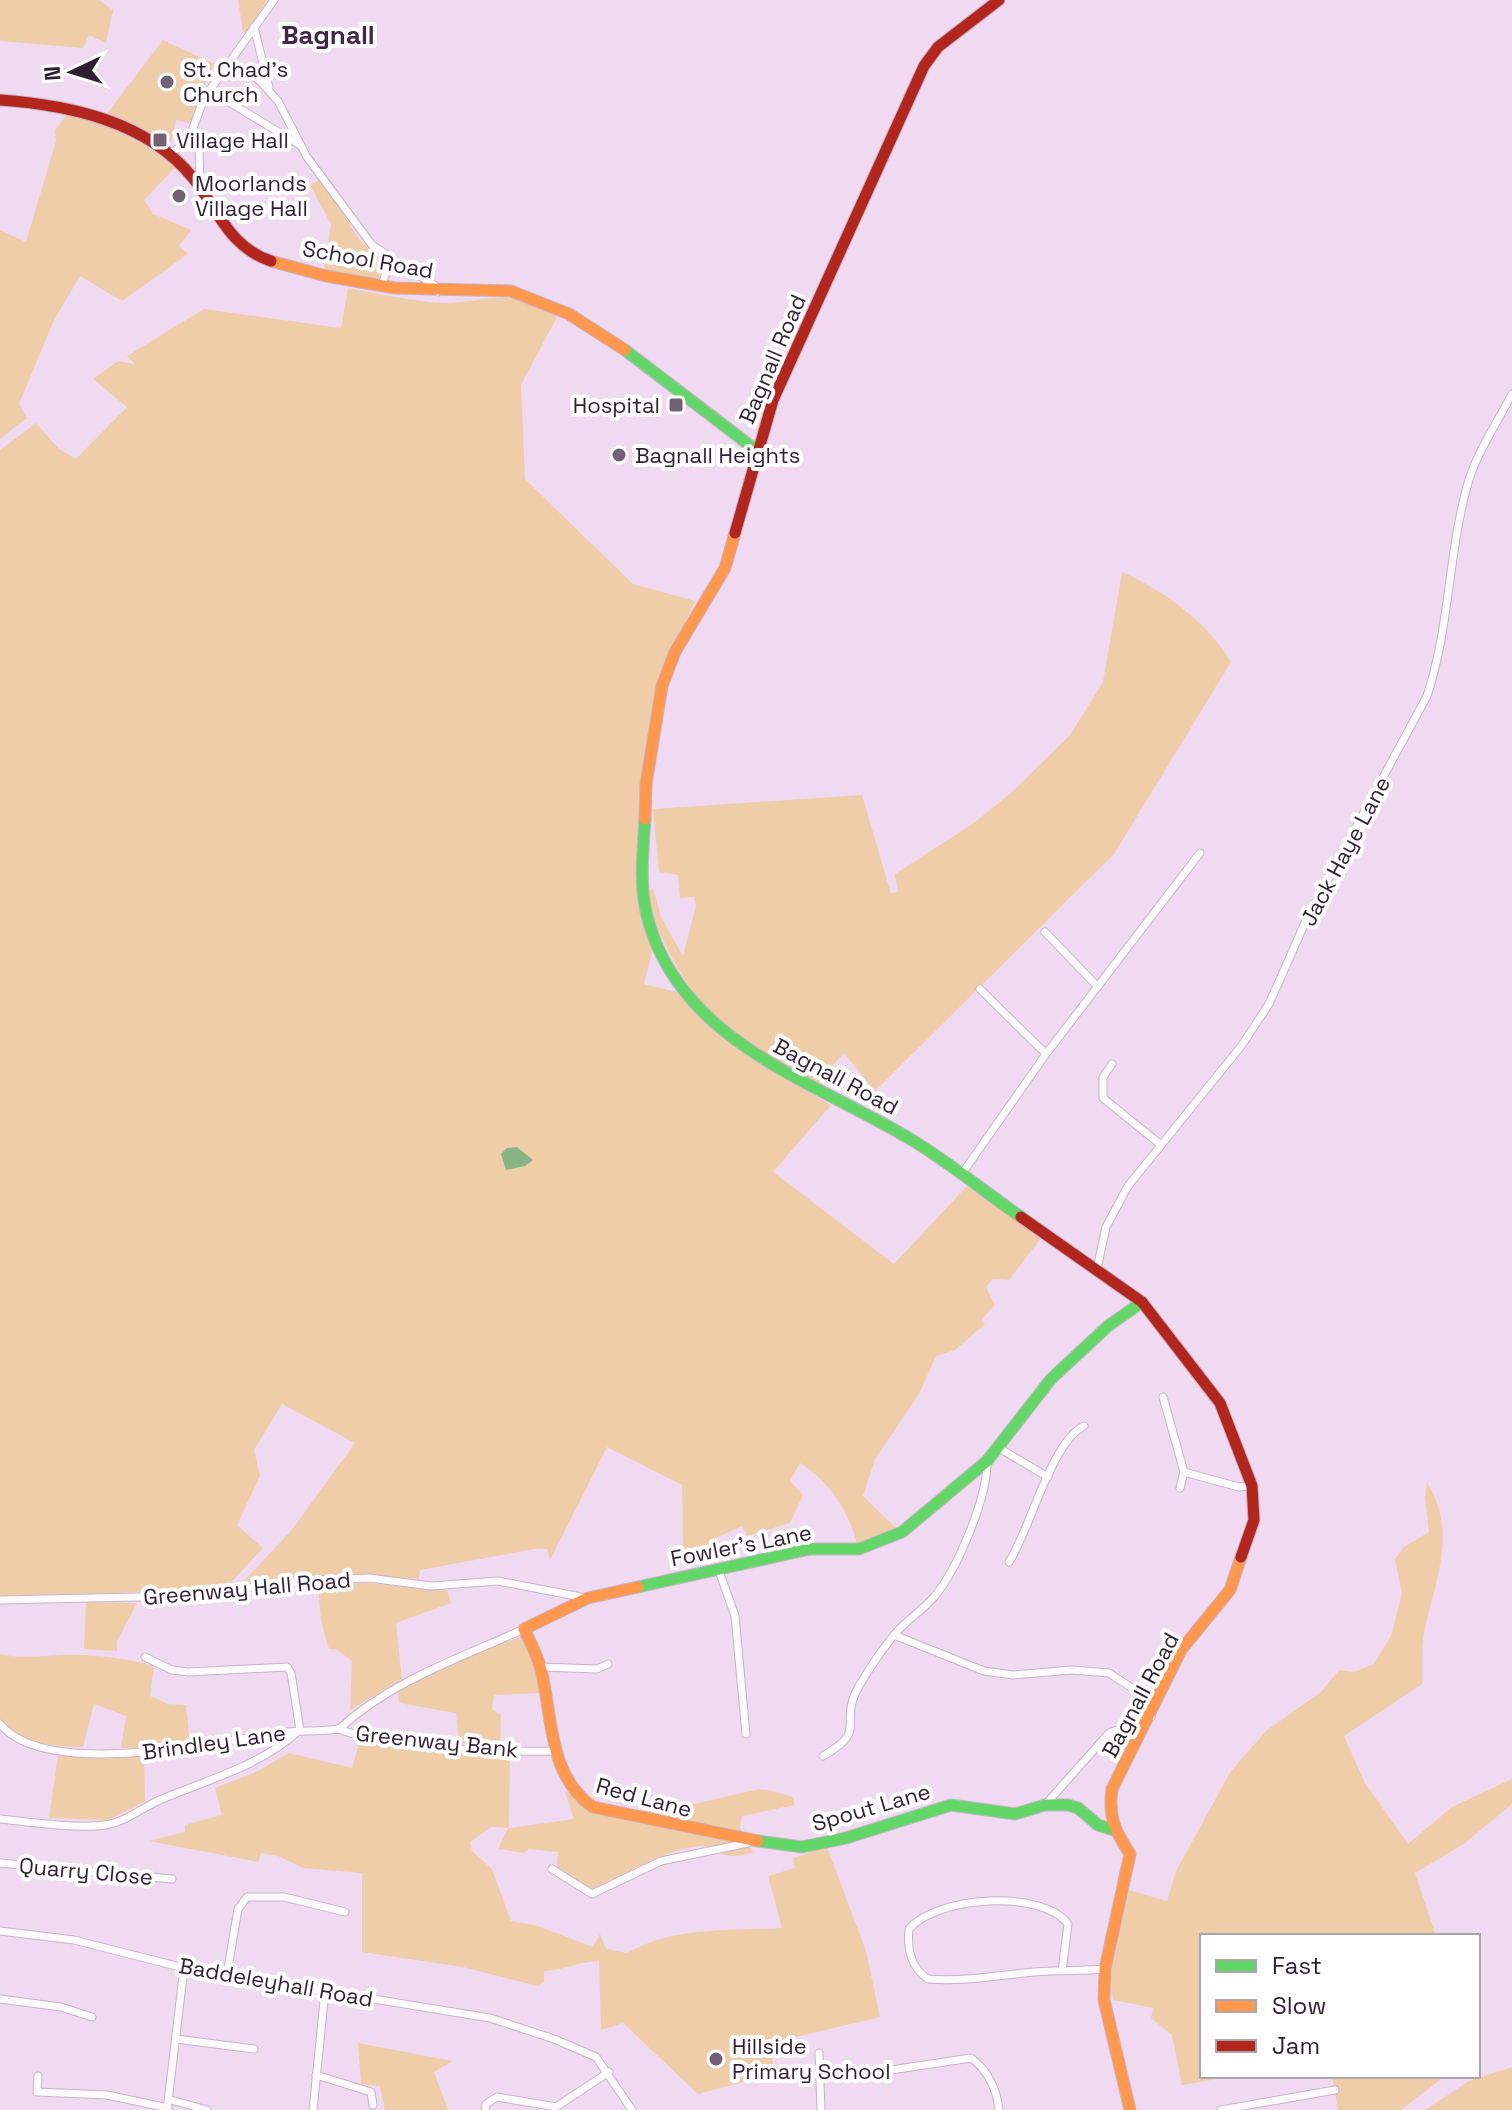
<svg xmlns="http://www.w3.org/2000/svg" width="1512" height="2110" font-family="'Space Grotesk',sans-serif">
  <style>
    .green { fill: #efcda8 }
    .water { fill: #86b485 }
    .lines { fill: none; stroke-linecap: round; stroke-linejoin: round }
    .street-casing { stroke: #c5b4c7; stroke-width: 9 }
    .fast-casing { stroke: #c5b4c7; stroke-width: 13 }
    .slow-casing { stroke: #c5b4c7; stroke-width: 13 }
    .jam-casing { stroke: #c5b4c7; stroke-width: 13 }
    .street { stroke: #fdf9fd; stroke-width: 7 }
    .fast { stroke: #63d668; stroke-width: 11 }
    .slow { stroke: #ff974d; stroke-width: 11 }
    .jam { stroke: #b3261e; stroke-width: 11 }
    .poi-dot { fill: #726074; stroke: #fff; stroke-width: 3 }
    .labels { text-anchor: middle; stroke-width: 8; stroke-linejoin: round; paint-order: stroke }
    .poi-label { font-size: 22px; fill: #2e1f30; stroke: #fff; text-anchor: start }
    .street-label { font-size: 22px; fill: #2e1f30; stroke: #fff }
    .quarter-label { font-size: 26px; font-weight: bold; fill: #442448; stroke: #fff }
  </style>
  <rect width="100%" height="100%" fill="#f0daf2"/>
  <g class="green">
    <path d="M0,0H99L113,10L106,43L89,35L83,48L0,41Z"/>
    <path d="M238,0H267L247,32H243Z"/>
    <path d="M163,40L214,64L197,102L192,124L176,120L171,143L128,128L106,115Z"/>
    <path d="M67,115C106,122 145,143 176,167L144,200L153,214L191,230L179,246L188,254L122,301L80,276L54,320L19,404L27,418L0,439V230L26,242L56,141L55,130Z"/>
    <path d="M321,179L359,239L384,262L379,279L324,269L331,224L310,185Z"/>
    <path d="M348,288C375,293 402,299 429,302C483,308 501,281 557,317L521,385L525,479L633,584L695,601L670,656L641,804L637,890L654,945L644,984L685,994L769,1069L831,1105L773,1172L894,1264L967,1186L1041,1238L1009,1280L993,1279L986,1287L995,1305L981,1320L985,1324L955,1350L936,1356L919,1394L875,1459L863,1496L897,1529L857,1543C848,1510 829,1481 800,1463L790,1481L803,1495L790,1523L747,1536L742,1526L716,1538L719,1552L683,1549L682,1485L607,1447L550,1560L547,1549H534L420,1570L419,1579L354,1574L241,1584L291,1531L355,1443L282,1404L254,1450L260,1476L237,1525L263,1548L226,1588L0,1598V450L36,423L59,449L76,459L127,407L93,379L118,361L135,364L127,356L204,309L341,328Z"/>
    <path d="M1122,572C1164,590 1208,623 1231,662L1114,854L875,1091L844,1053L815,1086C798,1070 771,1061 751,1047C699,1012 663,955 647,895L653,888L661,917L683,956L696,906L694,897L680,898L678,875L659,872L653,809L862,795L891,894L898,891L895,874L974,823L1012,792L1070,735L1103,682Z"/>
    <path d="M1427,1482C1457,1532 1437,1575 1425,1628C1421,1645 1423,1666 1422,1684L1344,1736L1365,1783L1408,1844L1452,1807L1512,1779V1804L1465,1843L1415,1873L1436,1936H1202V2076H1235L1182,2085L1172,2035L1151,2018L1153,2008L1113,2000L1110,1979L1129,1890L1167,1901L1176,1871L1231,1771L1267,1730L1321,1692L1339,1670L1354,1672L1374,1664L1391,1636L1402,1594L1395,1559L1404,1547L1429,1532L1425,1498Z"/>
    <path d="M366,1583L447,1590L451,1603L396,1623L402,1679L350,1710L352,1661L336,1649H329L321,1621L318,1585Z"/>
    <path d="M86,1602L137,1603L117,1641V1651L84,1649Z"/>
    <path d="M521,1637L539,1676L542,1693L494,1695L492,1709L501,1715L500,1745L459,1743L456,1713L399,1703L398,1690L481,1651Z"/>
    <path d="M0,1654C22,1659 42,1656 64,1655C94,1654 125,1658 154,1666L150,1696L168,1704L186,1705L190,1744L168,1748H121L126,1716L94,1704L83,1747C56,1747 16,1744 0,1719Z"/>
    <path d="M360,1740L406,1748L510,1755L509,1828L574,1819L565,1792L569,1791C606,1834 708,1799 756,1790C767,1788 782,1794 792,1797L795,1805L742,1816L740,1828L753,1852C716,1865 722,1843 700,1846C662,1850 627,1874 593,1889L557,1868L558,1852L529,1849L524,1853L498,1849L508,1828L491,1827L470,1842L472,1851L492,1869L511,1921L535,1925L593,1947L600,1934L606,1949L627,1953C674,1926 730,1931 782,1928L768,1876L795,1868L793,1858L827,1847L866,1951L880,2017L771,2043L774,2074L698,2094L623,2023L601,2030L599,1961C578,1962 564,1970 544,1971V1982L538,1986L463,1967L362,1952V1873L303,1868L278,1856L261,1853L258,1862L149,1841L185,1832V1825L222,1815L215,1788L256,1772L289,1753L352,1768Z"/>
    <path d="M58,1756H144L145,1801L108,1820L49,1818Z"/>
    <path d="M358,2043L453,2061L434,2072L448,2110H385L380,2086L361,2084Z"/>
    <path d="M1512,2067V2110H1425L1469,2081Z"/>
    <path d="M1332,2076H1445L1401,2110H1338Z"/>
  </g>
  <path class="water" d="M517,1147L533,1160L525,1166L506,1170L501,1154L507,1148Z"/>
  <g class="lines">
    <g class="street-casing">
      <g id="street">
        <path d="M254,27L269,87"/>
        <path d="M227,65L244,70L259,80L278,101L307,157L372,245L434,285L438,292"/>
        <path d="M209,90L300,145"/>
        <path d="M194,132L199,146L200,187"/>
        <path d="M169,154L188,142L204,98L274,0"/>
        <path d="M382,285L390,260"/>
        <path d="M1045,932L1098,987"/>
        <path d="M980,989L1046,1054"/>
        <path d="M1112,1064L1103,1077V1098L1161,1145"/>
        <path d="M961,1175L1046,1054L1200,853"/>
        <path d="M1097,1269L1106,1227L1128,1186L1242,1045L1269,1004L1308,916L1427,696C1450,627 1448,553 1468,483C1477,452 1497,423 1512,394"/>
        <path d="M1163,1397L1184,1472L1180,1488"/>
        <path d="M999,1448L1048,1477"/>
        <path d="M1184,1472L1239,1487L1252,1486"/>
        <path d="M1009,1562C1030,1530 1051,1442 1084,1426"/>
        <path d="M718,1568L735,1616L746,1734"/>
        <path d="M0,1600L184,1596L311,1580L369,1578L431,1586L498,1581L586,1598"/>
        <path d="M894,1635L984,1671L1013,1675L1072,1670L1109,1673L1135,1690L1177,1653"/>
        <path d="M541,1667L597,1669L608,1664"/>
        <path d="M0,1724C46,1780 215,1742 278,1733C298,1730 319,1732 339,1729"/>
        <path d="M339,1729C396,1751 493,1752 555,1751"/>
        <path d="M339,1729C391,1681 460,1658 524,1629"/>
        <path d="M823,1756C870,1729 837,1725 859,1686C869,1669 881,1651 894,1635C905,1621 922,1611 934,1597C957,1570 988,1497 987,1461"/>
        <path d="M1045,1805L1109,1733L1151,1717"/>
        <path d="M0,1819C28,1822 79,1829 105,1825C126,1822 143,1807 162,1799C210,1779 260,1766 300,1730L291,1673L287,1667L188,1672L172,1670L145,1657"/>
        <path d="M0,1863L172,1879"/>
        <path d="M552,1869L592,1894L661,1861L748,1843"/>
        <path d="M0,1931L74,1940L184,1968L490,2018L551,2038"/>
        <path d="M1062,1971L1068,1924C1042,1889 937,1896 909,1929C907,1948 911,1968 928,1979C965,1982 999,1975 1035,1972C1059,1970 1082,1971 1105,1969"/>
        <path d="M227,1974L238,1909L247,1897H284L345,1912"/>
        <path d="M0,1999L61,2007L92,2017"/>
        <path d="M176,2039L254,2049"/>
        <path d="M554,2039L596,2057L632,2110"/>
        <path d="M819,2053L821,2110"/>
        <path d="M891,2070L971,2058C988,2070 997,2090 999,2110"/>
        <path d="M316,2075L371,2092L373,2105"/>
        <path d="M38,2076L37,2092L107,2095L168,2108"/>
        <path d="M171,2100L207,2110"/>
        <path d="M167,2110L184,1968"/>
        <path d="M313,2110L325,1991"/>
        <path d="M485,2110L486,2104L497,2097L556,2107L609,2072"/>
        <path d="M1221,2110L1335,2090"/>
      </g>
    </g>
    <g class="fast-casing">
      <g id="fast">
        <path d="M625,350L756,450"/>
        <path d="M645,819C643,851 639,884 647,916C679,1042 814,1081 912,1140C950,1163 985,1192 1021,1217"/>
        <path d="M638,1587L810,1549H859L902,1532L987,1461L1051,1379L1108,1326L1142,1302"/>
        <path d="M758,1841L802,1847L846,1838L951,1805L1015,1814L1045,1805H1068L1078,1808L1098,1825L1114,1830"/>
      </g>
    </g>
    <g class="slow-casing">
      <g id="slow">
        <path d="M271,261L326,276L395,288L511,291L569,314L625,350"/>
        <path d="M645,819L646,784L662,686L675,652L725,568L735,533"/>
        <path d="M638,1587L588,1598L524,1629C530,1642 538,1656 541,1670C553,1718 548,1776 593,1807L758,1841"/>
        <path d="M1130,2110L1104,2000L1105,1969L1130,1854C1115,1831 1108,1817 1112,1789L1181,1650L1230,1590L1241,1557"/>
      </g>
    </g>
    <g class="jam-casing">
      <g id="jam">
        <path d="M0,100C69,105 147,121 193,178C218,210 229,247 271,261"/>
        <path d="M735,533L773,400L924,66L938,47L999,0"/>
        <path d="M1021,1217L1142,1302L1220,1403L1252,1486L1254,1520L1241,1557"/>
      </g>
    </g>
    <use href="#street" class="street"/>
    <use href="#fast" class="fast"/>
    <use href="#slow" class="slow"/>
    <use href="#jam" class="jam"/>
  </g>
  <g class="poi-dot">
    <circle cx="167" cy="82" r="8"/>
    <rect x="152" y="132" width="16" height="16" rx="4"/>
    <circle cx="179" cy="196" r="8"/>
    <rect x="668" y="397" width="16" height="16" rx="4"/>
    <circle cx="619" cy="455" r="8"/>
    <circle cx="716" cy="2059" r="8"/>
  </g>
  <g class="labels">
    <g class="poi-label">
      <text x="183" y="77">St. Chad's<tspan x="183" dy="25">Church</tspan></text>
      <text x="176" y="148">Village Hall</text>
      <text x="195" y="191">Moorlands<tspan x="195" dy="25">Village Hall</tspan></text>
      <text x="660" y="413" text-anchor="end">Hospital</text>
      <text x="635" y="463">Bagnall Heights</text>
      <text x="732" y="2054">Hillside<tspan x="732" dy="25">Primary School</tspan></text>
    </g>
    <g class="street-label">
      <text transform="translate(368 259) rotate(10)" y="8">School Road</text>
      <text transform="translate(772 359) rotate(-67)" y="8">Bagnall Road</text>
      <text transform="translate(1345 851) rotate(-62)" y="8">Jack Haye Lane</text>
      <text transform="translate(836 1076) rotate(28)" y="8">Bagnall Road</text>
      <text transform="translate(741 1545) rotate(-11)" y="8">Fowler's Lane</text>
      <text transform="translate(247 1588) rotate(-5)" y="8">Greenway Hall Road</text>
      <text transform="translate(1140 1695) rotate(-62)" y="8">Bagnall Road</text>
      <text transform="translate(437 1741) rotate(6)" y="8">Greenway Bank</text>
      <text transform="translate(214 1742) rotate(-8)" y="8">Brindley Lane</text>
      <text transform="translate(644 1797) rotate(15)" y="8">Red Lane</text>
      <text transform="translate(871 1807) rotate(-16)" y="8">Spout Lane</text>
      <text transform="translate(86 1871) rotate(5)" y="8">Quarry Close</text>
      <text transform="translate(276 1982) rotate(10)" y="8">Baddeleyhall Road</text>
    </g>
    <g class="quarter-label">
      <text x="328" y="44">Bagnall</text>
    </g>
  </g>
  <rect x="1200" y="1934" width="280" height="144" fill="#ffffff" stroke="#aba5ac" stroke-width="2"/>
  <rect x="1216" y="1960" width="40" height="12" fill="#63d668" stroke="#aba5ac" stroke-width="2"/>
  <text x="1272" y="1974" font-size="24" fill="#2e1f30">Fast</text>
  <rect x="1216" y="2000" width="40" height="12" fill="#ff974d" stroke="#aba5ac" stroke-width="2"/>
  <text x="1272" y="2014" font-size="24" fill="#2e1f30">Slow</text>
  <rect x="1216" y="2040" width="40" height="12" fill="#b3261e" stroke="#aba5ac" stroke-width="2"/>
  <text x="1272" y="2054" font-size="24" fill="#2e1f30">Jam</text>
  <g transform="translate(72 72) rotate(266)" stroke="#ffffff" stroke-width="6" paint-order="stroke">
  <path d="M0-6L14 30L0 20L-14 30Z" fill="#2e1f30"/>
  <text y="-12" font-size="22" font-weight="bold" text-anchor="middle" fill="#2e1f30">N</text>
  </g>
</svg>
